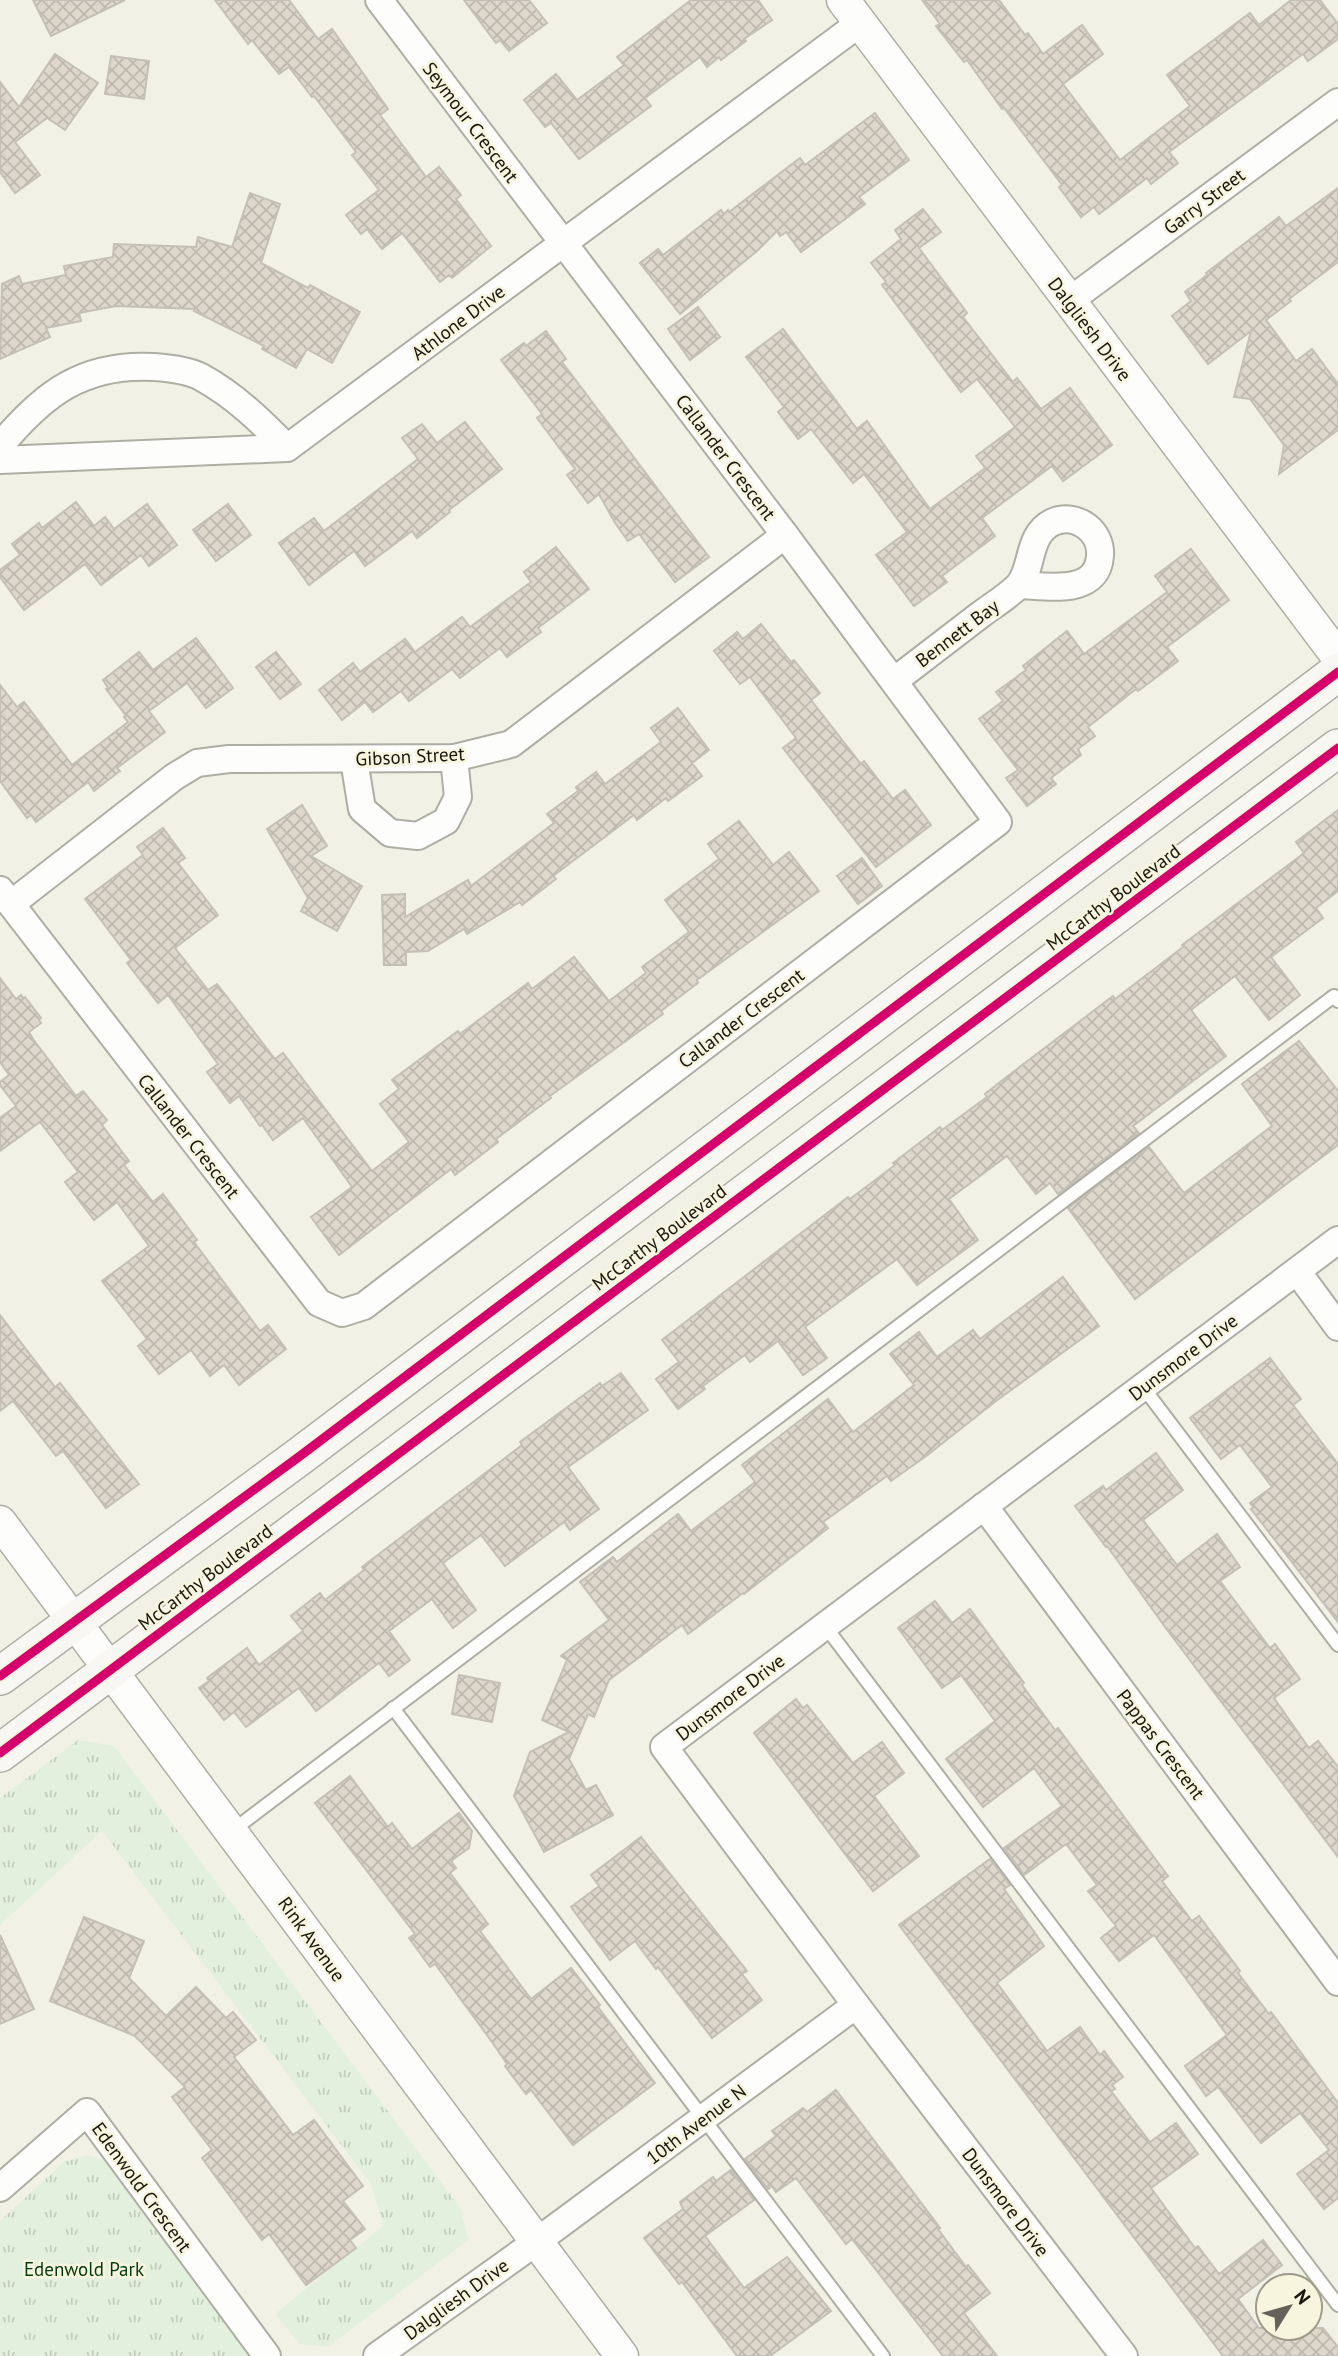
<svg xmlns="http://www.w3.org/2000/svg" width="1338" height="2356" font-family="'PT Sans',sans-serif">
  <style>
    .grass { fill: url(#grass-tufts) }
    .building { fill: url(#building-cross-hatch); stroke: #c4c0b8; stroke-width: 2 }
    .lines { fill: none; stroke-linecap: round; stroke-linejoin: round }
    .service-casing { stroke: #afaea5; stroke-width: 16 }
    .minor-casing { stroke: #afaea5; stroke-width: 30 }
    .tertiary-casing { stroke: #afaea5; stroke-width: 35 }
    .secondary-casing { stroke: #afaea5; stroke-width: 40 }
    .service { stroke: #fdfdfb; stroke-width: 12 }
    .minor { stroke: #fdfdfb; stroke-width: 26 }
    .tertiary { stroke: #fdfdfb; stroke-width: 32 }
    .secondary { stroke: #f9f7f3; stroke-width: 37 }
    .cycleway-casing { stroke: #f8f5df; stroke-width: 13 }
    .cycleway { stroke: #d6006c; stroke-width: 9 }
    .labels { text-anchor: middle; stroke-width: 5; stroke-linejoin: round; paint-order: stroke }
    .street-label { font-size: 19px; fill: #17150e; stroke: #f8f5df }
    .park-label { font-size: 19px; fill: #003b0a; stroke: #f8f5df }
  </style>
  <defs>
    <pattern id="grass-tufts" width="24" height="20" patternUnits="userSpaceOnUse" patternTransform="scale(1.75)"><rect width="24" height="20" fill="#e3f0dd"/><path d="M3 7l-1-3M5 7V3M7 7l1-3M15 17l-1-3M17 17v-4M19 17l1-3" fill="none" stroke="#c2cdbc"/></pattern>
    <pattern id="building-cross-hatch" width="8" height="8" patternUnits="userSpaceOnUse" patternTransform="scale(1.75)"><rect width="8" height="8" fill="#ded7cc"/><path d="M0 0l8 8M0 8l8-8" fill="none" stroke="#beb8ae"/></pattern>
  </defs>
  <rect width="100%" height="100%" fill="#f2f1e5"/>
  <g class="grass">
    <path d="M78,1740L114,1746L461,2209L468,2240L328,2347L300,2344L275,2314L383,2226L371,2184L102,1831L0,1925V1798Z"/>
    <path d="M87,2155L112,2163L251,2356H0V2221L64,2162Z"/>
  </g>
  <g class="building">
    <path d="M33,0H125L51,36Z"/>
    <path d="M215,0H289L318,39L332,29L388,109L380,115L398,139L426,177L439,167L461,195L456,199L491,246L452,278L449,275L440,282L402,233L382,249L367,229L361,234L346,215L379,190L352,155L356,152L314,96L312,97L289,67L279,74L252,40L248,44Z"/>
    <path d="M464,0H529L547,23L509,51L500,40L496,43Z"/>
    <path d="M691,0H758L772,20L744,39L746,41L721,60L719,57L707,67L700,57L645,98L651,106L579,159L551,123L545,127L524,100L556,74L577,100L624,65L617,57Z"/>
    <path d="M922,0H999L1025,35L1028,33L1043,54L1082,25L1103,54L1063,84L1120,160L1190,106L1167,75L1250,13L1259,25L1291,0H1320L1338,24V39L1308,61L1303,54L1169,152L1178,163L1151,184L1147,178L1099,214L1094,207L1081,217L1059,187L1062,185L1004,108L1002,109L967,60L964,62L936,26L940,24Z"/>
    <path d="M55,54L98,83L65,130L47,118L15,142L40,175L15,193L0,172V82L19,107Z"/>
    <path d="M111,56L149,61L144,99L105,94Z"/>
    <path d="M875,113L909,160L859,197L865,204L801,252L786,232L780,236L777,231L757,251L680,314L640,263L658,249L663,255L721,210L724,214L728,210L729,212L800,158L805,165Z"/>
    <path d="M1338,188V262L1289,299L1291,301L1266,320L1296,361L1312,349L1338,384V430L1279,474L1284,445L1250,399L1234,397L1251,331L1208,364L1172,316L1191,301L1185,292L1207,275L1206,273L1279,217L1286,226Z"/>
    <path d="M250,193L280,204L261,263L308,288L310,285L360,312L332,363L307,349L296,368L262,349L264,346L194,311L195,309L116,306L79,313L81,321L46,328L50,337L0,359L2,284L19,276L22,284L66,275L64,266L113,257L114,244L196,247L198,237L232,247Z"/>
    <path d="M923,209L941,232L919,248L967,313L963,317L1013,382L1017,378L1041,409L1070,388L1112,445L1063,481L1052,466L982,518L995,536L942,576L947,582L914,606L876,555L907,532L864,474L853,483L811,429L798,439L778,412L784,407L746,357L783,329L857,429L867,421L930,509L985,468L976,456L1015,427L977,379L961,392L882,285L886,282L871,263L901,239L895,230Z"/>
    <path d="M698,307L720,337L690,360L668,329Z"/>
    <path d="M546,331L566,359L562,362L709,557L675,582L639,534L628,541L615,523L599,494L588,503L567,475L575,469L537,418L542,414L501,360L524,343L526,346Z"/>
    <path d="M465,422L502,469L449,510L450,512L417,538L412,531L365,566L354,551L309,585L279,543L314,518L324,531L418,459L402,438L422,424L437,443Z"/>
    <path d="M76,502L94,526L105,517L114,529L147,504L177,545L149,566L141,555L101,585L85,564L24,610L0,577V570L20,555L12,544L39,523L42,528Z"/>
    <path d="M228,504L251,535L216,561L193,530Z"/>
    <path d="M556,547L589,589L538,628L541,632L507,657L500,648L460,678L452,669L409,701L401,691L373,712L365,702L342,720L319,690L353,663L360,672L405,639L415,652L462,617L470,627L531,582L524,572Z"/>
    <path d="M1191,549L1229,600L1167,647L1178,661L1138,691L1136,689L1088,727L1095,736L1078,749L1081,755L1051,778L1056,784L1027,806L1006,778L1018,770L979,719L1003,701L996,692L1026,670L1023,666L1067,631L1084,654L1167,592L1155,576Z"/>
    <path d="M761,624L791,662L794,660L820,693L811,700L861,764L864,761L893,799L905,790L931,825L876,867L783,748L796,738L750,677L740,684L714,651L737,632L743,639Z"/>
    <path d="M196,638L233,688L206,708L187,683L149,711L165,732L117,768L120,771L94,791L88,782L36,822L31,815L27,818L0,781V685L17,707L24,702L72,765L128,722L124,717L126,716L106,689L108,688L103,680L139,652L153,670Z"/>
    <path d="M276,652L301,684L280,699L256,667Z"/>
    <path d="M678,708L709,750L692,763L702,776L668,801L666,798L637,820L634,815L553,876L556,879L522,905L520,902L467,934L464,929L428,951L406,952V965H384L382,895L405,894V917L468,880L471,886L554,823L547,814L578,791L576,787L596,772L605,784L661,742L651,728Z"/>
    <path d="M302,805L327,846L311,856L362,886L337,931L301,911L308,898L267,829Z"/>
    <path d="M1338,810V891L1316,908L1323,918L1271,957L1300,995L1269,1020L1235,976L1191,1010L1226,1056L1133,1126L1139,1133L1058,1194L1050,1183L1036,1194L1007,1156L949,1199L978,1240L917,1285L897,1259L805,1327L827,1358L803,1375L778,1341L750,1362L745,1355L703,1386L705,1389L678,1409L656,1379L679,1362L662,1340L848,1197L850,1199L895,1165L893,1163L940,1127L942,1130L987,1097L985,1094L1004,1079L1113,996L1115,999L1183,947L1182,945L1304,853L1296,842Z"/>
    <path d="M739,821L773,865L789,852L819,891L697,980L698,983L661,1011L663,1014L550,1096L551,1098L496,1139L498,1142L455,1175L451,1169L339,1255L311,1217L352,1187L303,1118L273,1140L262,1125L260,1126L239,1096L230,1103L207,1072L218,1064L168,995L158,1003L127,963L131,960L85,899L143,855L137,847L163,828L185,858L178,863L218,915L175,948L208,990L217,984L275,1059L283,1053L372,1171L409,1142L380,1104L399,1089L392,1080L458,1031L460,1034L528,983L532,989L574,957L609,1001L646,973L642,967L689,932L665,900L719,859L708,844Z"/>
    <path d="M862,858L882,886L858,904L837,876Z"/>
    <path d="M0,978L16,999L21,995L23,998L25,997L41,1018L39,1020L41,1023L29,1032L33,1039L76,1096L83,1091L107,1120L102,1125L129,1161L124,1165L153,1202L163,1194L197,1240L194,1242L260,1331L268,1325L286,1349L239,1385L224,1365L210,1376L191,1350L159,1374L138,1346L147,1339L102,1281L149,1246L117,1202L94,1220L65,1182L78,1172L40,1122L0,1151V1118L16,1106L0,1085V1082L9,1075L0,1062Z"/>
    <path d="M1299,1041L1338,1091V1145L1135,1299L1068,1208L1149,1147L1184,1193L1272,1126L1242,1084Z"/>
    <path d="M1063,1277L1099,1326L996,1401L925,1457L891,1481L887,1476L823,1522L828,1528L744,1594L743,1593L688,1634L682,1625L609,1680L594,1717L588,1714L569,1759L586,1790L596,1785L613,1815L544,1852L514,1796L530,1752L569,1732L542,1720L567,1660L561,1656L609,1620L580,1582L613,1557L617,1562L678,1514L691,1531L755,1482L742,1465L828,1399L853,1432L914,1385L890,1354L919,1332L937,1357L973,1330L980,1339Z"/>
    <path d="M0,1315L55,1387L60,1383L139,1484L106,1508L63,1451L56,1456L13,1401L0,1411Z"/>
    <path d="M1270,1358L1301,1399L1293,1405L1338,1464V1622L1251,1509L1253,1507L1250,1503L1272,1487L1240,1445L1221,1459L1190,1418Z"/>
    <path d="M621,1373L648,1410L568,1467L599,1509L570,1530L564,1522L505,1566L481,1535L443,1563L476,1610L453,1628L432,1599L389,1631L410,1660L389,1676L379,1663L316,1711L299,1688L246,1727L234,1712L224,1720L199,1688L209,1681L207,1678L247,1648L259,1665L303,1631L291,1616L320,1593L325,1600L364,1570L362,1567L522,1445L520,1442L600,1383L602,1386Z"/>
    <path d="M1156,1453L1183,1490L1143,1520L1177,1565L1217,1534L1240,1567L1220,1581L1270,1648L1275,1644L1300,1679L1274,1698L1309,1748L1318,1741L1338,1767V1857L1165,1627L1107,1546L1106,1547L1075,1506L1103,1486L1106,1490Z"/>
    <path d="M935,1601L952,1623L970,1609L1024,1683L1022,1685L1055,1730L1058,1728L1168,1876L1162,1881L1192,1921L1199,1916L1240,1971L1238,1973L1269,2014L1271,2012L1338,2103V2198L1324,2209L1297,2174L1329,2150L1300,2113L1261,2143L1218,2087L1206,2096L1185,2066L1227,2035L1154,1935L1119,1961L1101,1938L1116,1926L1088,1891L1097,1885L1066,1844L1024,1875L1004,1848L1062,1806L1034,1768L983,1807L946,1759L995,1721L961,1675L942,1688L898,1628Z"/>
    <path d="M459,1675L500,1683L492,1722L452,1714Z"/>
    <path d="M796,1699L803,1708L807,1705L853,1763L882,1742L904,1773L874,1796L919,1856L873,1891L754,1733Z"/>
    <path d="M350,1776L388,1827L392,1823L412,1849L459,1813L472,1831L469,1848L451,1861L456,1868L450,1873L488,1924L480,1931L531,1999L571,1968L600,2005L598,2007L655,2083L573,2145L531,2090L526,2094L505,2066L507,2064L492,2042L435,1964L430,1967L409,1938L415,1934L315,1803Z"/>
    <path d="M641,1837L747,1971L742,1974L762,2000L712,2038L658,1967L656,1969L635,1941L610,1960L571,1907L599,1886L591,1875Z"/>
    <path d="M990,1859L1010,1885L1004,1889L1044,1946L997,1983L1047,2051L1080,2027L1100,2055L1104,2051L1123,2077L1112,2085L1115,2089L1111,2091L1150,2142L1176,2123L1198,2154L1151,2188L1195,2248L1198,2246L1219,2274L1263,2240L1282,2265L1238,2299L1259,2328H1323L1338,2347V2356H1223L899,1925Z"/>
    <path d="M84,1917L144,1941L129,1978L166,2016L196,1987L226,2018L233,2012L256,2040L234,2057L293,2135L314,2120L363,2186L343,2201L365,2229L350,2240L356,2248L306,2285L269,2234L262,2240L202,2158L212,2150L172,2097L185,2087L135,2036L50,2001Z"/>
    <path d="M0,1935L34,2009L0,2024Z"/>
    <path d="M836,2090L940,2228L938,2229L966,2267L968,2265L990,2293L964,2313L997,2356H943L852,2239L846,2244L796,2178L776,2192L772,2186L768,2189L745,2159L776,2136L772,2131L803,2108L807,2112Z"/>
    <path d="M731,2170L754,2200L705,2236L744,2288L787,2257L831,2311L770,2356H737L682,2282L679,2284L644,2238L683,2209L680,2202L713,2177L716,2181Z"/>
  </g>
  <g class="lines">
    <g class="service-casing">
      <g id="service">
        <path d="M1143,1387L1338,1645"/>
        <path d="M825,1626L1338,2305"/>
        <path d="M393,1708L883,2356"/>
        <path d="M232,1831L1334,996L1338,1001"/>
      </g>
    </g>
    <g class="minor-casing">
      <g id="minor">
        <path d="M1069,301L1338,102"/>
        <path d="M0,446C43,394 83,363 154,367C168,368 188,370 201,377C234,395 261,421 287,448"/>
        <path d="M0,460L287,448L860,23"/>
        <path d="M894,681C923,659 951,637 980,615C992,606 1007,597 1018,586C1034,569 1026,535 1053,522C1076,512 1102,531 1100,556C1097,596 1047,586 1020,585"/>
        <path d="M354,760L362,809L390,833L418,836L446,821L458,797L454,758"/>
        <path d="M0,890L319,1303L342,1313L364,1306L998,822L785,535L379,0"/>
        <path d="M11,904L174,777L197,763L229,759L454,758L511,744L785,535"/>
        <path d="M1297,1271L1338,1327"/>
        <path d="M984,1506L1338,1982"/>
        <path d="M0,2188L87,2112L267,2356"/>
        <path d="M377,2356L536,2242L856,2005"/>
        <path d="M1124,2356L856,2005L664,1747L1338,1240"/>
      </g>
    </g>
    <g class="tertiary-casing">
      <g id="tertiary">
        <path d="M843,0L1338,657"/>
        <path d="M0,1522L622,2356"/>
      </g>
    </g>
    <g class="secondary-casing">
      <g id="secondary">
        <path d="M0,1676L300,1456L1338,672"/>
        <path d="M0,1753L1338,748"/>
      </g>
    </g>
    <use href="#service" class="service"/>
    <use href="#minor" class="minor"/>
    <use href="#tertiary" class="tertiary"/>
    <use href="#secondary" class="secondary"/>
    <g class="cycleway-casing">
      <g id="cycleway">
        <path d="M0,1676L300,1456L1338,672"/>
        <path d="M0,1753L1338,748"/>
      </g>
    </g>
    <use href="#cycleway" class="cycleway"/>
  </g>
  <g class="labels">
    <g class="street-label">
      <text transform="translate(471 122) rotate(53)" y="7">Seymour Crescent</text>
      <text transform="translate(1204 201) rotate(-37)" y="7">Garry Street</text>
      <text transform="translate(458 322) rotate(-37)" y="7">Athlone Drive</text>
      <text transform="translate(1090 329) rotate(53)" y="7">Dalgliesh Drive</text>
      <text transform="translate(726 457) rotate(53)" y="7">Callander Crescent</text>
      <text transform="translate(957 633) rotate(-37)" y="7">Bennett Bay</text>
      <text transform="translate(410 756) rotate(-3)" y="7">Gibson Street</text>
      <text transform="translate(1113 897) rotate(-37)" y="7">McCarthy Boulevard</text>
      <text transform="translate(741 1018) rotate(-37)" y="7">Callander Crescent</text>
      <text transform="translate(189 1136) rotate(52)" y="7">Callander Crescent</text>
      <text transform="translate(659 1237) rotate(-37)" y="7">McCarthy Boulevard</text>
      <text transform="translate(1183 1357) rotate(-37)" y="7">Dunsmore Drive</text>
      <text transform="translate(205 1577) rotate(-37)" y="7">McCarthy Boulevard</text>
      <text transform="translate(730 1697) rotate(-37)" y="7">Dunsmore Drive</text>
      <text transform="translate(1161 1744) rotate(53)" y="7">Pappas Crescent</text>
      <text transform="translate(312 1939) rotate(54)" y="7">Rink Avenue</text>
      <text transform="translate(696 2124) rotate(-37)" y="7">10th Avenue N</text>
      <text transform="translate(142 2187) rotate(54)" y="7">Edenwold Crescent</text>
      <text transform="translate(1006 2202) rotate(53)" y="7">Dunsmore Drive</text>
      <text transform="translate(456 2299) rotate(-36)" y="7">Dalgliesh Drive</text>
    </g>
    <g class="park-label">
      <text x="84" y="2276">Edenwold Park</text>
    </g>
  </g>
  <g transform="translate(1289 2307) rotate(53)"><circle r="33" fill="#f8f5df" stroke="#9e9b8b" stroke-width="2"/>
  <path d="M0-5L12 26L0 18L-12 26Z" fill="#646259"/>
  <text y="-10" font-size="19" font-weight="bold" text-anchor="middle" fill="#17150e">N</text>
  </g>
</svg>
